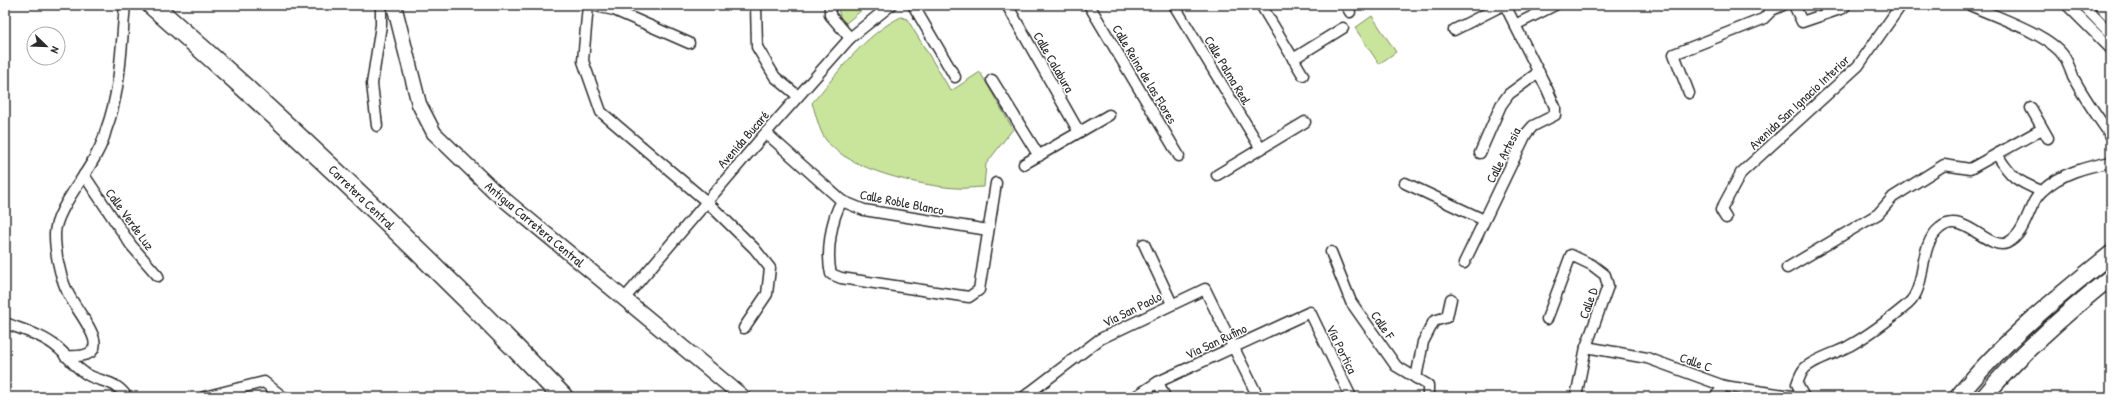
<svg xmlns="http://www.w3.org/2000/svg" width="2116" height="402" font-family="'Patrick Hand',sans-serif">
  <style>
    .green { fill: #c9e49b; stroke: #7a8863 }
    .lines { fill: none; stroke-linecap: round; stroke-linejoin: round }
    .street-casing { stroke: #2b2b2b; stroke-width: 13 }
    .secondary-casing { stroke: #2b2b2b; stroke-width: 17 }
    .primary-casing { stroke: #2b2b2b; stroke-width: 19 }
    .highway-casing { stroke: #2b2b2b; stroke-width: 22 }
    .street { stroke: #fff; stroke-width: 10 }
    .secondary { stroke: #fff; stroke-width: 14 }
    .primary { stroke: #fff; stroke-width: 16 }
    .highway { stroke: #fff; stroke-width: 19 }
    .labels { text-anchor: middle; stroke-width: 3; stroke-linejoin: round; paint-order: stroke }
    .street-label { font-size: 13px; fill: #2b2b2b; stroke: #fff }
  </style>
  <rect width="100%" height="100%" fill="#fff"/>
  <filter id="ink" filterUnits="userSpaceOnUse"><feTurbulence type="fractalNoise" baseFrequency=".025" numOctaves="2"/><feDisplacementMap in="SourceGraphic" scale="8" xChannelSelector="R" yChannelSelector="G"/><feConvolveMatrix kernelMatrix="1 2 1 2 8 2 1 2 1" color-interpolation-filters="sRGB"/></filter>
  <g filter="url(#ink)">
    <g class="green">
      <path d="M868,5L846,23L841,19L837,6Z"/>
      <path d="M1372,16L1396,52L1379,64L1355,28Z"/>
      <path d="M901,17L907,19L951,91L980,72L1013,129L986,164L984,187C975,187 965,189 956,188C921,186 848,170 826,140C819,131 816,114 812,103C838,73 865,34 901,17Z"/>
    </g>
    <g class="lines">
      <g class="street-casing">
        <g id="street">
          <path d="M588,5L583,61L601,112L707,202L754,248L770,268L767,294L744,328"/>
          <path d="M591,5L614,10L689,43"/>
          <path d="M756,5L757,47L775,77L798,96"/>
          <path d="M830,5V15L850,38"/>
          <path d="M913,5L955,77"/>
          <path d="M1007,5L1079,132"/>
          <path d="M1089,5L1179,156"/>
          <path d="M1174,5L1261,149"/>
          <path d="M1261,5L1303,75"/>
          <path d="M1346,5L1350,12"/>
          <path d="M1794,5L1802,22L1843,8L1846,5"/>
          <path d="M1970,5C1994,16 2048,34 2063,55C2068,62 2070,69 2073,77C2084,98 2098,117 2111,136"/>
          <path d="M2067,5L2111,49"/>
          <path d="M2083,5L2111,34"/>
          <path d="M1515,25L1555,5"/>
          <path d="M1454,30L1503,5"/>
          <path d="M1293,59L1343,28"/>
          <path d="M992,80L1039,156"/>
          <path d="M1689,93L1674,54L1763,19L1772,10L1783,5"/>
          <path d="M2031,108L2048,138"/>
          <path d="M377,126L372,84L381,25V5"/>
          <path d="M766,133L842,201L864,210L988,230"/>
          <path d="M1480,153L1501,105L1509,94L1539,72"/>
          <path d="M1997,154C2010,177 2017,181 2041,191"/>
          <path d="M1024,164L1109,115"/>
          <path d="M84,175L131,245L158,276"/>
          <path d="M1217,175L1305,122"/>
          <path d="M1405,183L1484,220"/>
          <path d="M842,201C831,218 826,254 831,274L841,278L969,297L979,290L996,183"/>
          <path d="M1726,218L1721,210L1741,173L1858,66L1901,5"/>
          <path d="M1144,244L1172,304"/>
          <path d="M1331,252L1351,302L1396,366L1428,385V397"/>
          <path d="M1464,263L1526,134L1533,126L1555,115V107L1547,89L1505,5"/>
          <path d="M1787,268L1878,214L1893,197L1944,165L1970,169L2042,129"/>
          <path d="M624,299L763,136L850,38L891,5"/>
          <path d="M1547,319L1571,255L1592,265L1605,275L1608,286L1586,347L1576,397"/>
          <path d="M5,323C23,330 43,335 58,348C69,357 75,368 88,375C103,383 115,380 127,397"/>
          <path d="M1586,347L1647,358L1724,386L1799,397"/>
          <path d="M65,356C125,360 77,315 67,291C60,276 55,252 55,235C54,212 87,175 97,153C101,146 104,138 106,130C121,90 121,47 125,5"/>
          <path d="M1416,378L1423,342L1434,321L1447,317L1451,299"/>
          <path d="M1158,382L1165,397"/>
          <path d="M204,397L264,382L283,397"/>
          <path d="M1024,397L1100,339L1205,289L1258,397"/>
          <path d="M1135,397L1158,382L1310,312L1351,397"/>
          <path d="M1715,397L1724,386"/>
          <path d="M1804,397L1797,384C1799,378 1801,372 1805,368C1814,359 1837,353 1849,346C1869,335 1890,319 1908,304C1928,287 1917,246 1940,228C1963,209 1988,251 2007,243C2027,234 2028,203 2042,191C2061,173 2086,167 2111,162"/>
        </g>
      </g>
      <g class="secondary-casing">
        <path id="secondary" d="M394,5L419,104L434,133L494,191L743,397"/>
      </g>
      <g class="primary-casing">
        <g id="primary">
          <path d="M1958,397C2001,343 2057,297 2111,254"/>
          <path d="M1984,397C2021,352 2066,313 2111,277"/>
        </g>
      </g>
      <g class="highway-casing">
        <path id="highway" d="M152,5C295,130 432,261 563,397"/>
      </g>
      <use href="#street" class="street"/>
      <use href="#secondary" class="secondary"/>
      <use href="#primary" class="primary"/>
      <use href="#highway" class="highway"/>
    </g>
  </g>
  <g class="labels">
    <g class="street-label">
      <text transform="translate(1054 62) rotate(60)" y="5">Calle Calabura</text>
      <text transform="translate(1228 70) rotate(59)" y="5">Calle Palma Real</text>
      <text transform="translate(1145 74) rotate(59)" y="5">Calle Reina de las Flores</text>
      <text transform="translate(1799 102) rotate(-43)" y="5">Avenida San Ignacio Interior</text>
      <text transform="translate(743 139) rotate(-49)" y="5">Avenida Bucaré</text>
      <text transform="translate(1503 155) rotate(-63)" y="5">Calle Artesia</text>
      <text transform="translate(362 197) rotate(44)" y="5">Carretera Central</text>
      <text transform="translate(902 202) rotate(11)" y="5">Calle Roble Blanco</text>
      <text transform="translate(130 219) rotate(54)" y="5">Calle Verde Luz</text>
      <text transform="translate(535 224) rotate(40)" y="5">Antigua Carretera Central</text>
      <text transform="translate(1588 303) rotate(-70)" y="5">Calle D</text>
      <text transform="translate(1132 309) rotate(-26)" y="5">Vía San Paolo</text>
      <text transform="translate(1383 325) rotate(56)" y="5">Calle F</text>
      <text transform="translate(1216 341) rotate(-25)" y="5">Via San Rufino</text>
      <text transform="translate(1342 349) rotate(64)" y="5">Vía Portica</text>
      <text transform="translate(1696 362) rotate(19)" y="5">Calle C</text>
    </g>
  </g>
  <rect width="2116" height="402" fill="none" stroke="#fff" stroke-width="20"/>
  <rect x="10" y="10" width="2096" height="382" fill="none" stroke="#2b2b2b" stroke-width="1.5" filter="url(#ink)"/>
  <g transform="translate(46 46) rotate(113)"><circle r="19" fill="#ffffff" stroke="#aaaaaa"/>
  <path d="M0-3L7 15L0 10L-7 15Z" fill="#2b2b2b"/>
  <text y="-6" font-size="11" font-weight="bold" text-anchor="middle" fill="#2b2b2b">N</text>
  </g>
</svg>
